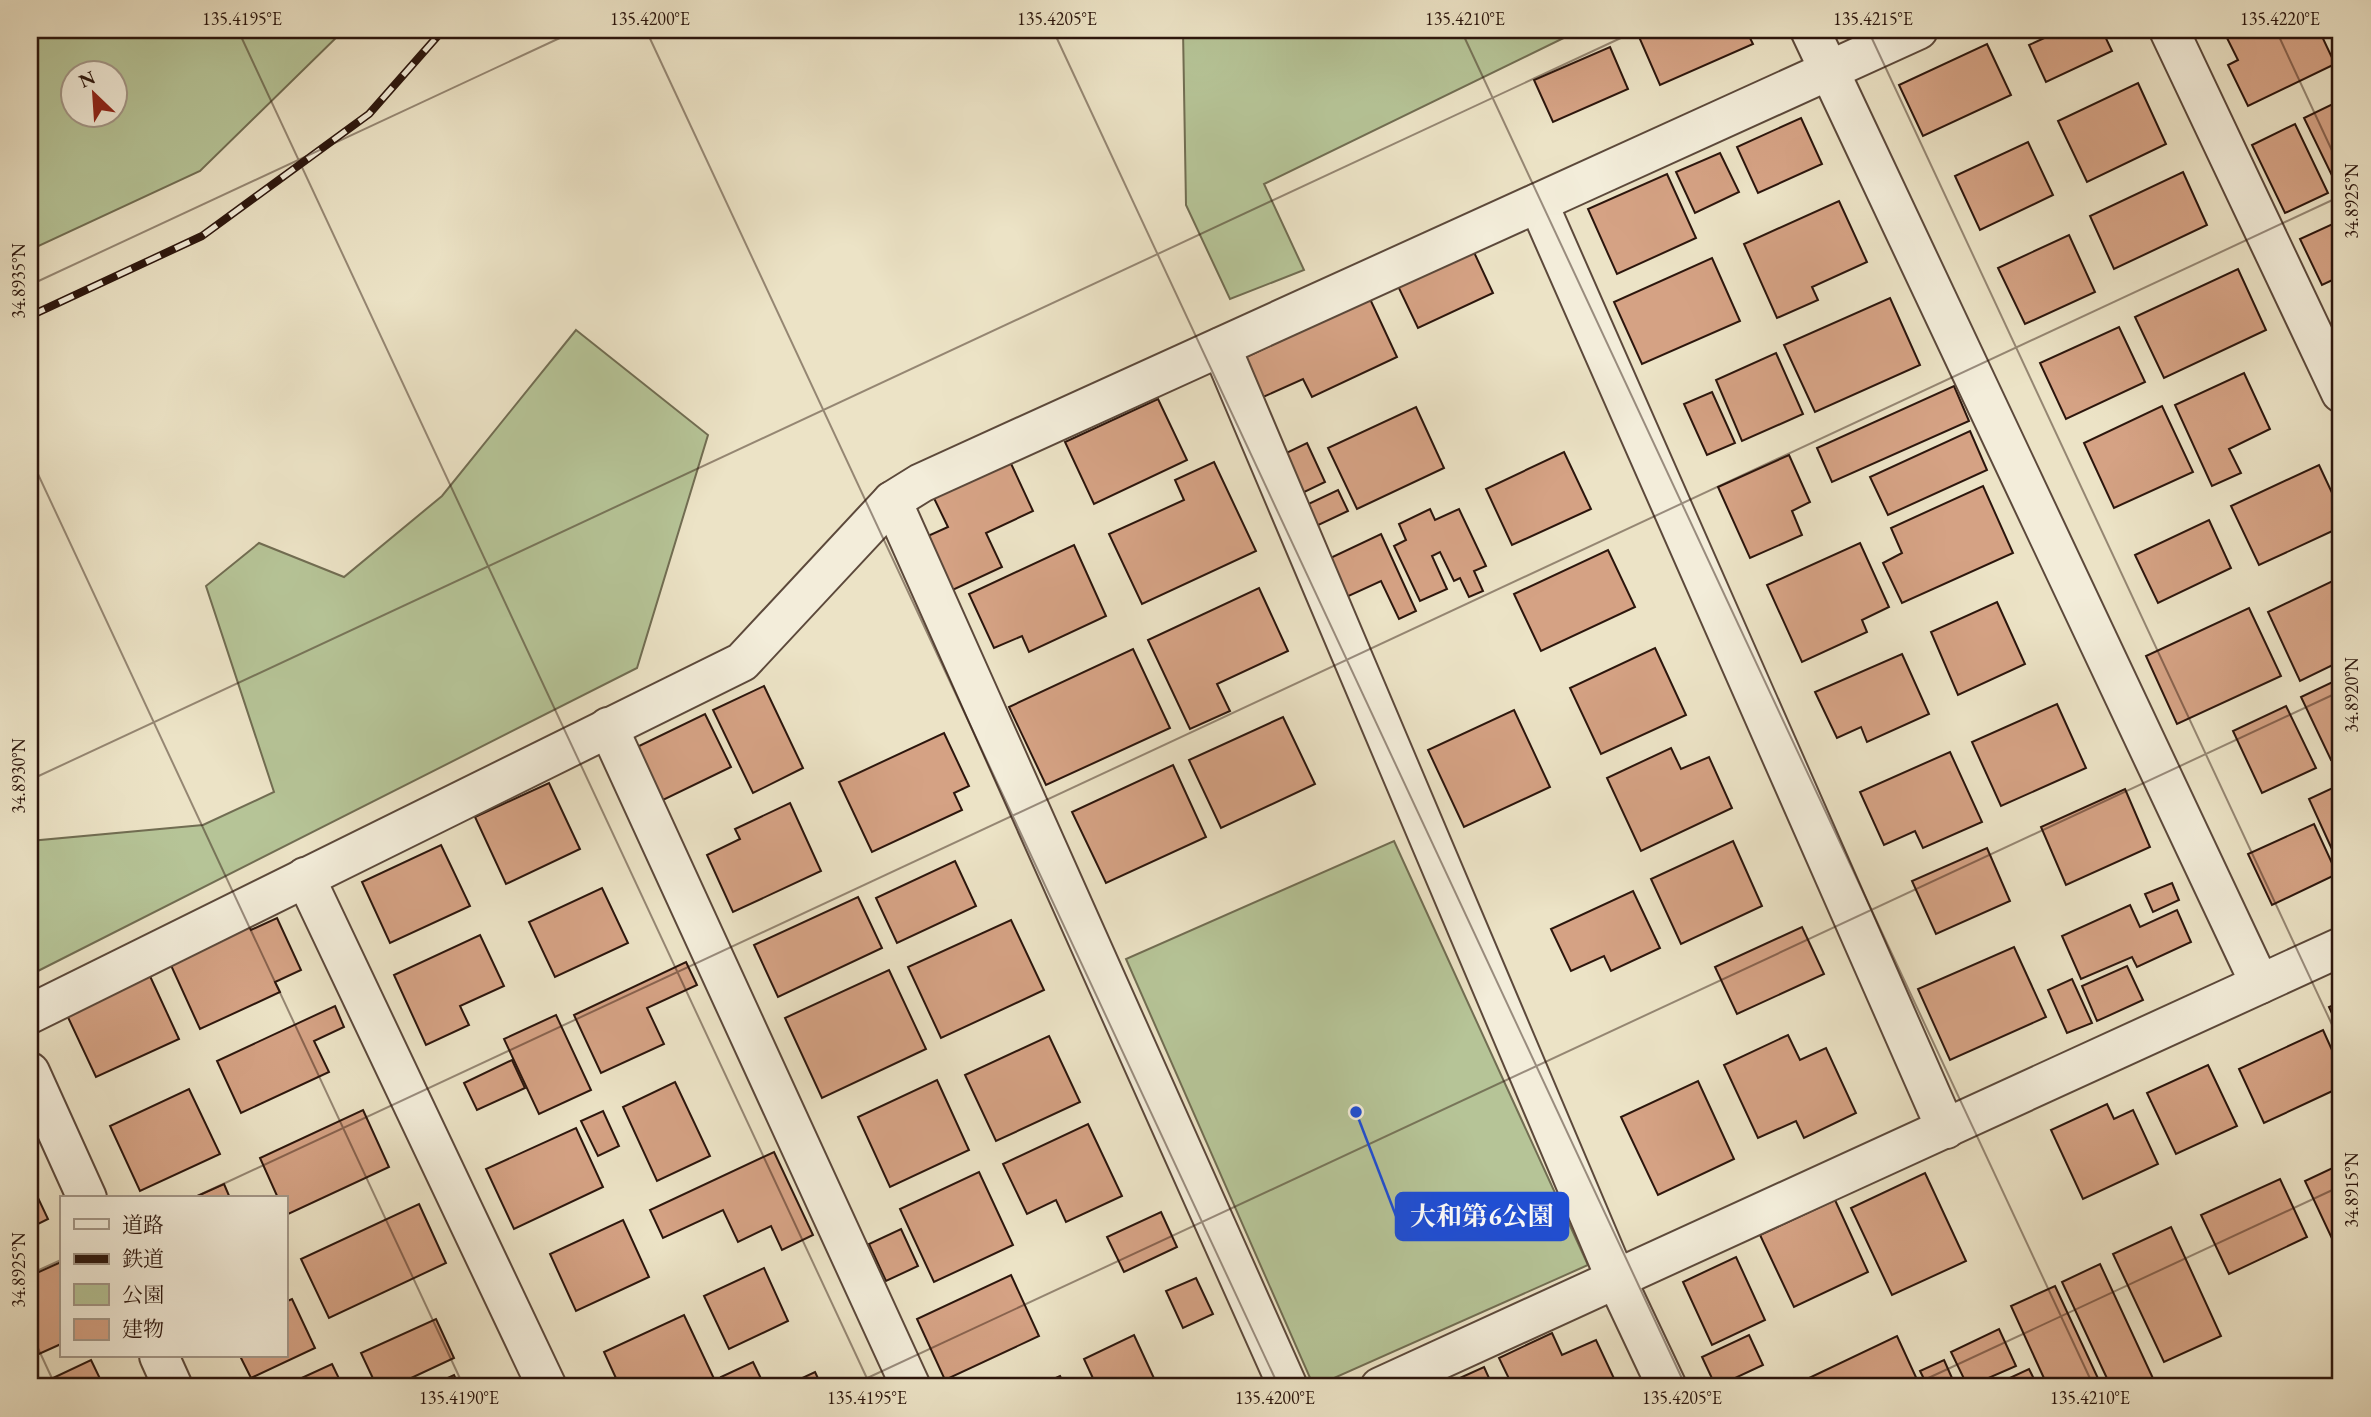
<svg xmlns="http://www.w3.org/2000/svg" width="2371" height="1417" font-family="'EB Garamond','Noto Serif JP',serif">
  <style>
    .green { fill: #b6c497; stroke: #716d52; stroke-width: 2; fill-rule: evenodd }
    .building { fill: #d5a284; stroke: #2c160d; stroke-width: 2 }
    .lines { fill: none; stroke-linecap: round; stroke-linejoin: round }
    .street-casing { stroke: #5c493b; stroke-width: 42 }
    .street { stroke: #f3edda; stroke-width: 38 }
    .rail-casing { stroke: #2c160d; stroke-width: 8 }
    .rail { stroke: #f3edda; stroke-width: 5; stroke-dasharray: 16; stroke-linecap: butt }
    .ticks { fill: none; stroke: #2c160d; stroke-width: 2; stroke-opacity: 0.45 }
    .leader { fill: none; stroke: #1d4ed8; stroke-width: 2.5 }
    .callout-dot { fill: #1d4ed8; stroke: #f3edda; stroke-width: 2.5 }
    .callout { fill: #1d4ed8; stroke: #1d4ed8; stroke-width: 2.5 }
    .callout-label { font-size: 26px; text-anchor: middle; font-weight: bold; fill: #fff }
    .neatline { fill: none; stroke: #2c160d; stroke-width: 2.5 }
    .ticks-label { font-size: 18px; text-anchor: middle; fill: #2c160d }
  </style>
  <rect width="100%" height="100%" fill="#ece3c6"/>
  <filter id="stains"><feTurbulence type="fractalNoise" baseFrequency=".00286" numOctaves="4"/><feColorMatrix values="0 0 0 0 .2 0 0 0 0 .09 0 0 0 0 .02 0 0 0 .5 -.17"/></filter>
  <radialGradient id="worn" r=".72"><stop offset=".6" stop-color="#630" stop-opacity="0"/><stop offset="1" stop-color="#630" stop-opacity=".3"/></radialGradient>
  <g class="green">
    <path d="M30,30H344L200,171L30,250ZM74,74H116V116H74Z"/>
    <path d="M1183,30H1580L1264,184L1304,270L1230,299L1186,205Z"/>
    <path d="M576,330L708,435L637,668L30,975V841L203,825L274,792L206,586L259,543L344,577L442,496Z"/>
    <path d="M1394,841L1588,1265L1314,1387L1126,959Z"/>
  </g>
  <g class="building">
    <path d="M1636,30H1746L1753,44L1660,85Z"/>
    <path d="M2062,30H2102L2112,51L2046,82L2029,45Z"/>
    <path d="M2223,30H2319L2335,64L2248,106L2228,65L2238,60Z"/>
    <path d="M1987,44L2011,95L1923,136L1899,85Z"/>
    <path d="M1610,47L1628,89L1553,122L1534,80Z"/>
    <path d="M2138,83L2166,144L2087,182L2058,121Z"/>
    <path d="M2341,100V189L2339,190L2304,118Z"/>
    <path d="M1801,118L1822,164L1758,193L1737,147Z"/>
    <path d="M2295,124L2328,193L2285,213L2252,145Z"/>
    <path d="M2028,142L2053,195L1980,230L1955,176Z"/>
    <path d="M1720,153L1739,192L1695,213L1676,172Z"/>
    <path d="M2183,172L2207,225L2114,269L2090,216Z"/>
    <path d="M1667,174L1696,238L1617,274L1588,209Z"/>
    <path d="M1839,201L1867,262L1812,287L1818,300L1777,318L1744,244Z"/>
    <path d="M2337,222L2341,232V276L2322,285L2300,239Z"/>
    <path d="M2069,235L2095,292L2025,324L1998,268Z"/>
    <path d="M1472,248L1493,293L1418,328L1397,284Z"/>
    <path d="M1712,258L1740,321L1642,364L1614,302Z"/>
    <path d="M2238,269L2266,330L2164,378L2135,317Z"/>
    <path d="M1890,298L1920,365L1815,412L1784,345Z"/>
    <path d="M1370,299L1397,357L1312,397L1303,379L1261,398L1242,359Z"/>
    <path d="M2119,327L2145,382L2066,419L2040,363Z"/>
    <path d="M1776,353L1803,414L1742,441L1716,380Z"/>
    <path d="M2244,373L2270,429L2229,449L2241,473L2212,486L2175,405Z"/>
    <path d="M1954,386L1969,421L1832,482L1817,448Z"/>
    <path d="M1712,392L1735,443L1707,455L1684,404Z"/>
    <path d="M1158,399L1187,460L1094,504L1065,442Z"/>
    <path d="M2162,406L2193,472L2114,508L2084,443Z"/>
    <path d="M1416,407L1444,468L1357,509L1328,448Z"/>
    <path d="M1970,431L1987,470L1888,515L1870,477Z"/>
    <path d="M1307,443L1325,482L1296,496L1278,457Z"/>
    <path d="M1564,452L1591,509L1512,545L1486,489Z"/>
    <path d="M1007,455L1033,511L986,533L1002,567L944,594L919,540L948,527L930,490Z"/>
    <path d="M1789,455L1810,502L1792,511L1802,535L1750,558L1718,487Z"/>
    <path d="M1214,462L1256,551L1142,604L1109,534L1184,500L1175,480Z"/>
    <path d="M2319,465L2341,512V527L2259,565L2231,506Z"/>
    <path d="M1983,486L2013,553L1902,603L1883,563L1902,553L1891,528Z"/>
    <path d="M1338,490L1348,511L1312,528L1302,507Z"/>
    <path d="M1430,509L1435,520L1459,509L1486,566L1474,571L1483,591L1469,597L1460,578L1454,581L1440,552L1432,556L1447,589L1420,601L1394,546L1406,540L1399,524Z"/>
    <path d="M2209,520L2231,568L2158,603L2135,555Z"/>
    <path d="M1381,534L1416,611L1399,619L1381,581L1342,599L1324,561Z"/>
    <path d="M1860,543L1889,607L1862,620L1867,632L1802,662L1767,585Z"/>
    <path d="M1074,545L1106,616L1029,652L1022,636L994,648L969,594Z"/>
    <path d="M1608,550L1635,607L1541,651L1514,594Z"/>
    <path d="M2341,577V638L2333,642L2341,661L2300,681L2268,612Z"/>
    <path d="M1259,588L1288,651L1217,684L1230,711L1190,729L1148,640Z"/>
    <path d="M1997,602L2025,664L1958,695L1931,632Z"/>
    <path d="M2249,608L2281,676L2177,724L2146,656Z"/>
    <path d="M1655,648L1686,715L1601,754L1570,688Z"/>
    <path d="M1133,649L1170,728L1046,785L1009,707Z"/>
    <path d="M1902,654L1929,714L1867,742L1861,727L1837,738L1815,692Z"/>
    <path d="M2341,678V755L2331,760L2301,697Z"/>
    <path d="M764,686L803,768L753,793L713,710Z"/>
    <path d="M2057,704L2086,768L2001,806L1972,742Z"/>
    <path d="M2286,706L2316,768L2262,793L2233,731Z"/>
    <path d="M1514,710L1550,787L1464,827L1428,750Z"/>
    <path d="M705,714L731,767L663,800L637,747Z"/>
    <path d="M1283,717L1315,784L1221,828L1189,760Z"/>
    <path d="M944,733L969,786L954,793L962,810L872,852L839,782Z"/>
    <path d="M1671,748L1681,769L1709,757L1732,808L1641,851L1607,778Z"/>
    <path d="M1950,752L1982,822L1923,848L1915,831L1884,845L1860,792Z"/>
    <path d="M1173,765L1206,837L1106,883L1072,812Z"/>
    <path d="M549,783L580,849L506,884L475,817Z"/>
    <path d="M2339,785L2341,790V869L2309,799Z"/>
    <path d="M2125,789L2150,847L2066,885L2041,827Z"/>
    <path d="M790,803L821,871L733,912L707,855L740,839L735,829Z"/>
    <path d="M2314,824L2337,874L2272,905L2248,854Z"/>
    <path d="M1733,841L1762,906L1681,944L1651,879Z"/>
    <path d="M441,845L470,906L390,943L362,882Z"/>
    <path d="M1987,848L2010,901L1936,934L1912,881Z"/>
    <path d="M955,861L976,906L897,943L876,898Z"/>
    <path d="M2172,883L2179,900L2153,912L2145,894Z"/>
    <path d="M602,888L628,943L555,977L529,922Z"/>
    <path d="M1633,891L1660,948L1611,971L1604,956L1571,971L1551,929Z"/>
    <path d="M858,897L882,948L778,997L754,945Z"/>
    <path d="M2130,905L2140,927L2177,910L2191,942L2137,967L2132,957L2081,979L2062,936Z"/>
    <path d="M277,918L301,970L275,982L280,992L200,1029L169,961L248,924L251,930Z"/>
    <path d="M1011,920L1044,990L941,1038L908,967Z"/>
    <path d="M1802,927L1824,974L1737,1014L1715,967Z"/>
    <path d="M480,935L504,986L460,1006L469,1025L426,1045L394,975Z"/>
    <path d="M2014,947L2046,1017L1950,1060L1918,989Z"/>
    <path d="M686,962L697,985L647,1008L664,1044L601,1073L574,1015Z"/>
    <path d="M2127,966L2143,1000L2097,1021L2082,986Z"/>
    <path d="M889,970L926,1049L822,1098L785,1018Z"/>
    <path d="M149,974L179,1039L96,1077L66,1013Z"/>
    <path d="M2072,979L2092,1023L2067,1033L2048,990Z"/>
    <path d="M2341,1002V1033L2329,1007Z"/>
    <path d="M335,1006L344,1027L314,1041L329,1072L241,1113L217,1061Z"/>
    <path d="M556,1015L591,1090L539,1114L504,1039Z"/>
    <path d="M2323,1030L2341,1070V1087L2264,1123L2239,1069Z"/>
    <path d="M1788,1035L1800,1060L1826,1048L1856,1113L1804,1138L1796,1121L1758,1138L1724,1065Z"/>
    <path d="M1049,1036L1080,1102L996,1141L965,1075Z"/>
    <path d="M512,1060L525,1088L477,1110L464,1083Z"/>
    <path d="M2208,1065L2237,1126L2176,1154L2147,1093Z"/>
    <path d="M937,1080L969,1150L890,1187L858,1117Z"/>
    <path d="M1698,1081L1734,1159L1658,1195L1621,1117Z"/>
    <path d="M675,1082L710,1156L657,1181L623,1107Z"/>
    <path d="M189,1089L220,1154L140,1191L110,1126Z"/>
    <path d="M2107,1104L2114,1119L2133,1110L2158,1164L2083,1199L2051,1130Z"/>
    <path d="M363,1110L389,1167L286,1215L285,1198H278L260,1158Z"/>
    <path d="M603,1111L619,1146L598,1156L581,1121Z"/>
    <path d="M1088,1124L1122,1196L1066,1222L1056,1200L1027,1214L1003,1164Z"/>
    <path d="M576,1128L603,1187L514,1229L486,1169Z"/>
    <path d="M774,1152L813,1235L782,1250L771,1226L738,1242L723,1210L663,1238L650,1210Z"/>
    <path d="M2341,1164V1242L2335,1245L2305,1181Z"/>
    <path d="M979,1172L1013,1245L934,1282L900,1209Z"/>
    <path d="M1925,1173L1966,1261L1892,1295L1851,1208Z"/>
    <path d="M2280,1179L2307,1237L2229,1274L2201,1215Z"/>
    <path d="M30,1181L48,1219L30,1228Z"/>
    <path d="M224,1184L230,1198H193Z"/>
    <path d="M1835,1200L1868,1272L1794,1307L1760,1235Z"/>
    <path d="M419,1204L446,1263L329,1318L301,1259Z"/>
    <path d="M1161,1212L1177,1247L1124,1272L1107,1237Z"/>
    <path d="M623,1220L649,1277L576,1311L550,1254Z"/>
    <path d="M2171,1227L2221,1336L2164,1362L2113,1254Z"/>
    <path d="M901,1229L918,1266L886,1281L869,1244Z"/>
    <path d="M1736,1257L1765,1320L1712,1345L1683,1282Z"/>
    <path d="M61,1262V1344L30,1358V1276Z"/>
    <path d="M2100,1264L2157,1387H2111L2062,1282Z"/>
    <path d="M764,1268L788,1321L729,1349L704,1296Z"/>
    <path d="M1011,1275L1039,1336L945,1380L917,1319Z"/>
    <path d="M1196,1278L1213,1314L1183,1328L1166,1291Z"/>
    <path d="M2055,1286L2102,1387H2048L2011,1306Z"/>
    <path d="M292,1299L315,1348L251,1378L240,1356H285V1302Z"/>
    <path d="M684,1315L717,1385L620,1387L604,1352Z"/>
    <path d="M436,1319L454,1358L392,1387H377L361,1353Z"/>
    <path d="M1999,1329L2016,1366L1968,1387L1951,1352Z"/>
    <path d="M1552,1333L1562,1355L1596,1340L1618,1387H1513L1499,1358Z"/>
    <path d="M1134,1335L1158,1387H1097L1084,1359Z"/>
    <path d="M1749,1335L1763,1365L1716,1387L1702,1357Z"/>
    <path d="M1897,1336L1920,1386L1813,1387L1809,1378Z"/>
    <path d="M91,1360L104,1387H34Z"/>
    <path d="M1944,1360L1956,1387H1928L1920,1371Z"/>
    <path d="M753,1362L765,1387H726L721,1377Z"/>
    <path d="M332,1364L343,1387H282Z"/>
    <path d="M1484,1367L1493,1387H1440Z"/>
    <path d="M2029,1369L2038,1387H2003L2001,1382Z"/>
    <path d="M815,1372L822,1387H783Z"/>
    <path d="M454,1375L459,1387H428Z"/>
    <path d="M1060,1376L1065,1387H1035Z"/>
  </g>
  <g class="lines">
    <g class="street-casing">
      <g id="street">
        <path d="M1810,30L2260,984"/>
        <path d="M2169,30L2341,393"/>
        <path d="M1538,203L1946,1129"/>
        <path d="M1221,347L1616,1279L1667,1387"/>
        <path d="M892,501L1288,1387"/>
        <path d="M608,727L911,1387"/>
        <path d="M305,877L547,1387"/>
        <path d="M30,1014L742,662L892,501L921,483L1918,30"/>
        <path d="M30,1072L87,1198"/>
        <path d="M159,1356L173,1387"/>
        <path d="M1380,1387L2341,947"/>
      </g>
    </g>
    <use href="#street" class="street"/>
    <g class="rail-casing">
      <path id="rail" d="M30,316L202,236L369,114L443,30"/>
    </g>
    <use href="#rail" class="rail"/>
  </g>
  <path class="ticks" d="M238,30L871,1387M646,30L1279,1387M1053,30L1686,1387M1461,30L2094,1387M1868,30L2341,1044M2276,30L2341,170M30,285L577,30M30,457L464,1387M30,780L1638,30M193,1198L2341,196M30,1274L61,1260M30,1331L56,1387M848,1387L2341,691M1909,1387L2341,1186"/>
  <path class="leader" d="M1356 1112L1396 1216"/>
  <circle class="callout-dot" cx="1356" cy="1112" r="7"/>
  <rect class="callout" x="1396" y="1193" width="172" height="47" rx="7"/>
  <g class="callout-label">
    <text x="1482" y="1225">大和第6公園</text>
  </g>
  <rect width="2371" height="1417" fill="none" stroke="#ece3c6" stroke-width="77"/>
  <rect x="60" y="1196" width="228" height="161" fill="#f3edda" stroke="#a39788" stroke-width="2"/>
  <rect x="74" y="1219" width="35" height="10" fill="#f3edda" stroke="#a39788" stroke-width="2"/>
  <text x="122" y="1232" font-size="21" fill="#2c160d">道路</text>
  <rect x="74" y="1254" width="35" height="10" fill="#2c160d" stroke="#a39788" stroke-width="2"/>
  <text x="122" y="1266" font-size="21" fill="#2c160d">鉄道</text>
  <rect x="74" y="1284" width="35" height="21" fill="#b6c497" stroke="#a39788" stroke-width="2"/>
  <text x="122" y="1302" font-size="21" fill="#2c160d">公園</text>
  <rect x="74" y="1319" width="35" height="21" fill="#d5a284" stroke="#a39788" stroke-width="2"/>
  <text x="122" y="1336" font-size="21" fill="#2c160d">建物</text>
  <g transform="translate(94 94) rotate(335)"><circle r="33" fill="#f3edda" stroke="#a39788" stroke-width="2"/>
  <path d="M0-5L12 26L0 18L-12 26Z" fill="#8f2418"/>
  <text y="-10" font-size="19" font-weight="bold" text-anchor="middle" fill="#2c160d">N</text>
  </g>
  <rect x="38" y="38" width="2294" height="1340" class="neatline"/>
  <g class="ticks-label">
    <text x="242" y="25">135.4195°E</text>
    <text x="650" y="25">135.4200°E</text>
    <text x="1057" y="25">135.4205°E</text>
    <text x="1465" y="25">135.4210°E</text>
    <text x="1873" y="25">135.4215°E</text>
    <text x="2280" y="25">135.4220°E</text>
    <text transform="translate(2352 201) rotate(-90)" y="6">34.8925°N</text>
    <text transform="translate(19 281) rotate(-90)" y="6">34.8935°N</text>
    <text transform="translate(2352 695) rotate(-90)" y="6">34.8920°N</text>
    <text transform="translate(19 776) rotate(-90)" y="6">34.8930°N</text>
    <text transform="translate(2352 1190) rotate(-90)" y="6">34.8915°N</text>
    <text transform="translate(19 1270) rotate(-90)" y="6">34.8925°N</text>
    <text x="459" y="1404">135.4190°E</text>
    <text x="867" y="1404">135.4195°E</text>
    <text x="1275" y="1404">135.4200°E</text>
    <text x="1682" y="1404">135.4205°E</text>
    <text x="2090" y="1404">135.4210°E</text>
  </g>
  <rect width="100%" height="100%" filter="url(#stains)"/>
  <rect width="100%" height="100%" fill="url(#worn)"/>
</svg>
